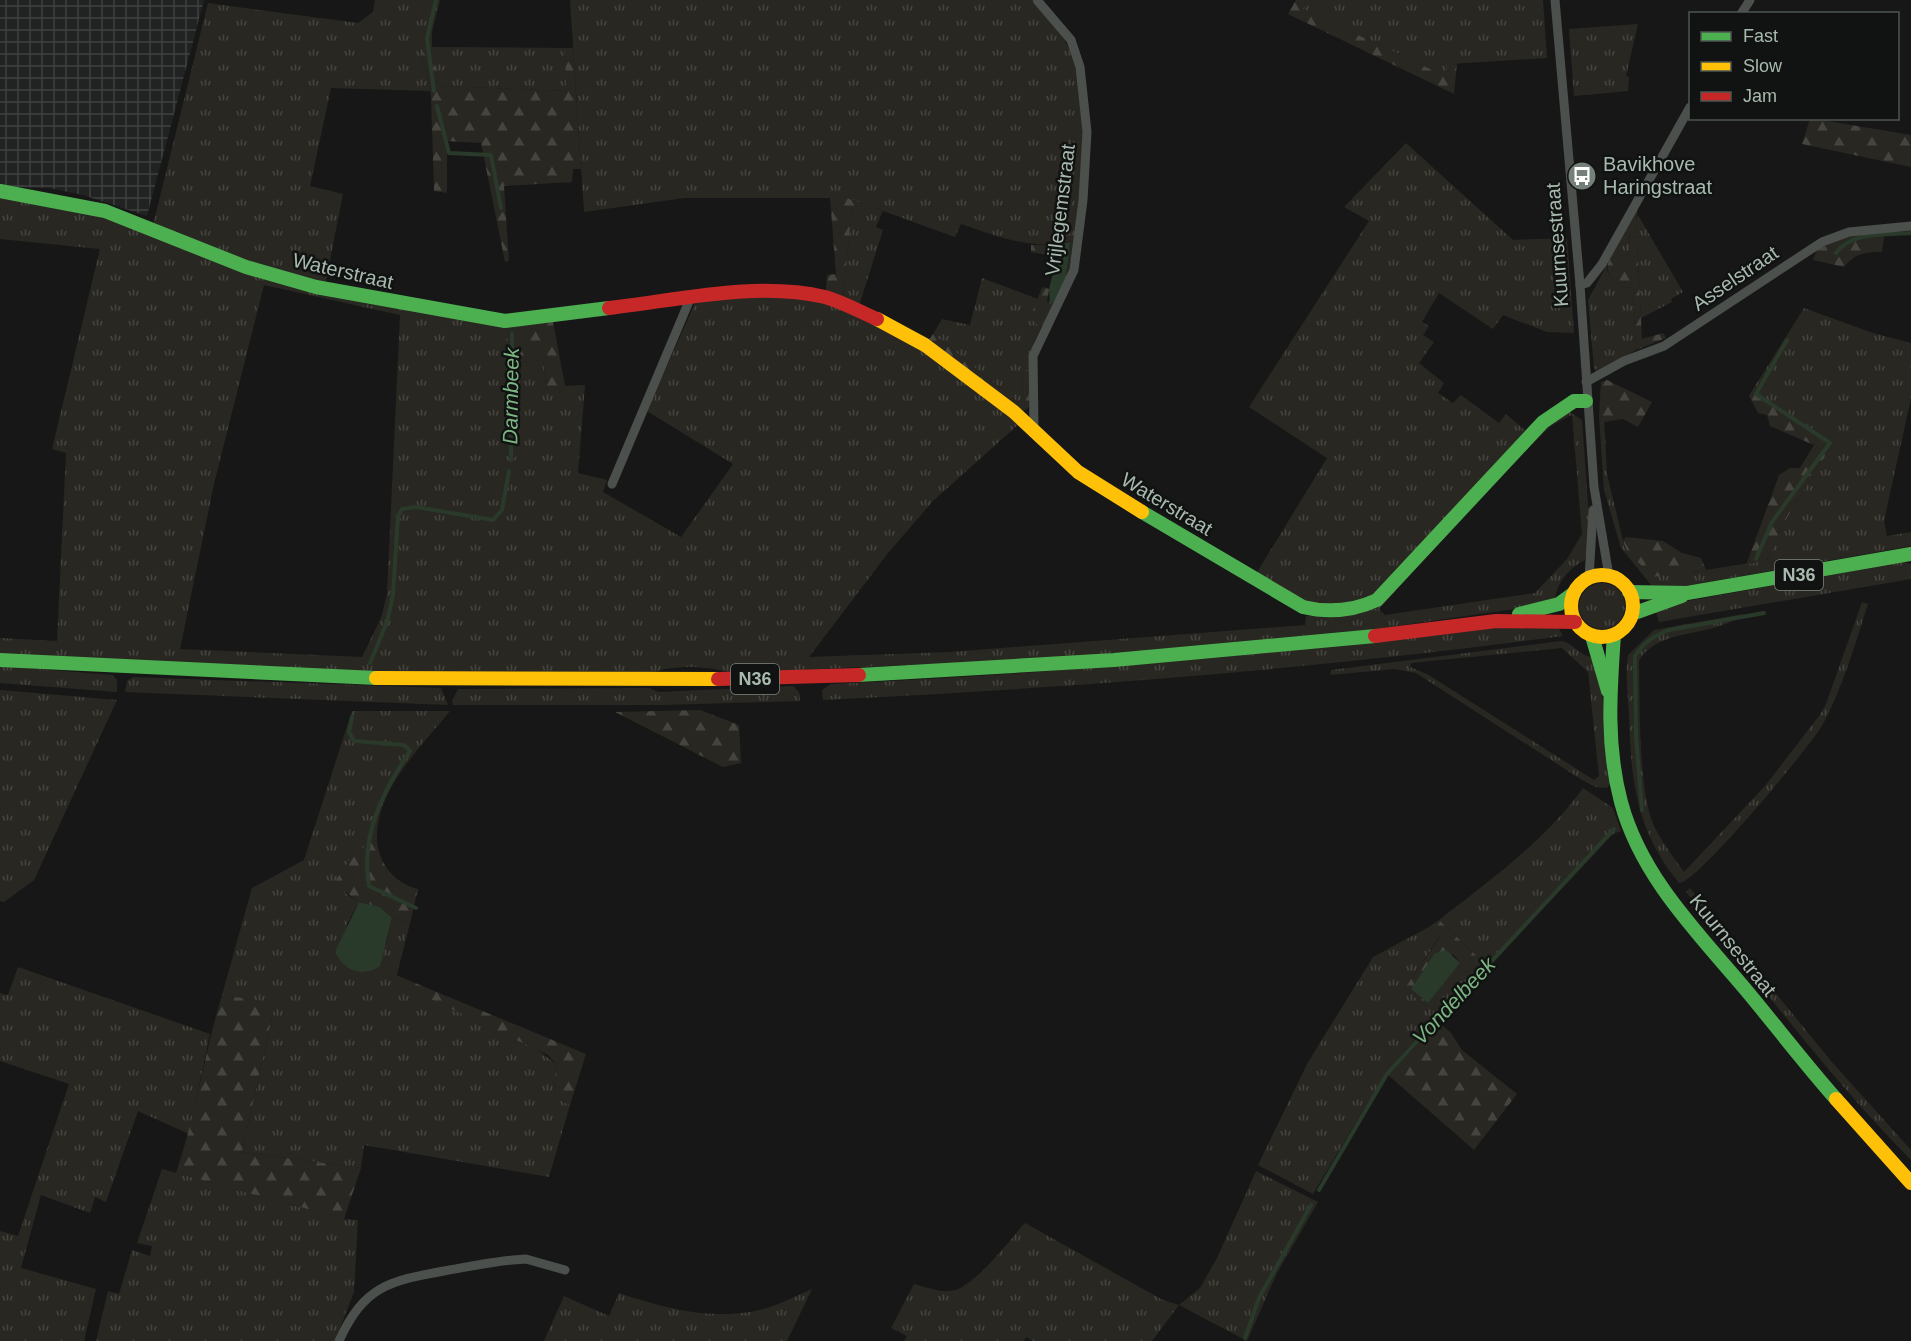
<svg xmlns="http://www.w3.org/2000/svg" width="1911" height="1341" font-family="Arial,sans-serif">
  <style>
    .industrial { fill: url(#industrial-grid) }
    .grass { fill: url(#grass-tufts); fill-rule: evenodd }
    .forest { fill: url(#forest-firs) }
    .water { fill: #293a2b }
    .lines { fill: none; stroke-linecap: round; stroke-linejoin: round }
    .stream { stroke: #293a2b; stroke-width: 4 }
    .street { stroke: #4b504d; stroke-width: 9 }
    .fast { stroke: #4caf50; stroke-width: 14 }
    .slow { stroke: #ffc107; stroke-width: 14 }
    .jam { stroke: #c62828; stroke-width: 14 }
    .labels { text-anchor: middle; stroke-width: 5; stroke-linejoin: round; paint-order: stroke }
    .shield { fill: #111313; stroke: #7b877f; stroke-width: 1.5 }
    .shield-label { font-size: 18px; font-weight: bold; fill: #a8b9ad }
    .poi-label { font-size: 20px; fill: #a8b9ad; stroke: #111313; text-anchor: start }
    .street-label { font-size: 20px; fill: #a8b9ad; stroke: #111313 }
    .water-label { font-size: 21px; font-style: italic; fill: #7db682; stroke: #111313 }
  </style>
  <defs>
    <pattern id="industrial-grid" width="8" height="8" patternUnits="userSpaceOnUse" patternTransform="scale(1.5)"><rect width="8" height="8" fill="#212322"/><path d="M0 4h8M4 0v8" fill="none" stroke="#3e413f"/></pattern>
    <pattern id="grass-tufts" width="24" height="20" patternUnits="userSpaceOnUse" patternTransform="scale(1.5)"><rect width="24" height="20" fill="#292721"/><path d="M3 7l-1-3M5 7V3M7 7l1-3M15 17l-1-3M17 17v-4M19 17l1-3" fill="none" stroke="#45443f"/></pattern>
    <pattern id="forest-firs" width="22" height="20" patternUnits="userSpaceOnUse" patternTransform="scale(1.5)"><rect width="22" height="20" fill="#292721"/><path d="M5 1l3.5 6h-7zM16 11l3.5 6h-7z" fill="#45443f"/></pattern>
  </defs>
  <rect width="100%" height="100%" fill="#171717"/>
  <path class="industrial" d="M0,0H204L147,216L83,195L49,188L0,187Z"/>
  <g class="grass">
    <path d="M375,0H440L432,32V47L565,48L567,91L438,86L431,51L422,52L430,91L331,88L310,186L343,194L325,285L282,274L153,225L208,3L358,23L373,12Z"/>
    <path d="M570,0H1031C1043,12 1056,24 1064,39C1094,93 1082,180 1076,240C1032,251 1003,238 961,224L955,237L847,198H684L584,212Z"/>
    <path d="M1306,0H1543L1547,58L1448,64L1447,77L1303,9Z"/>
    <path d="M1638,24L1626,76L1629,77L1628,91L1574,96L1569,29Z"/>
    <path d="M1406,143L1513,240L1567,238L1574,333L1547,332L1503,315L1493,329L1439,293L1422,322L1429,326L1423,335L1434,342L1419,363L1444,383L1438,393L1453,403L1461,395L1499,423L1506,414L1527,432L1374,597C1317,613 1304,603 1256,574L1327,458L1249,407L1369,221L1344,207Z"/>
    <path d="M0,197L44,202L109,216L257,273L506,325L507,455L516,457L521,362L543,360L546,385L559,393L565,386L585,385L578,473L607,480L603,492L681,537L733,464L647,411L695,303L753,294L827,301L911,343L1020,423L933,501L888,553L809,657L950,652L1305,625L1306,616L1350,614L1377,608L1548,422L1568,411L1582,420L1590,530L1585,560C1569,568 1557,582 1555,600L1542,605L1376,629L1049,659L730,673C710,666 670,664 651,674L376,672L179,665L0,654V638L57,641L66,453L52,449L100,249L0,239ZM264,285L400,315L387,594L381,618L362,657L180,649L214,484ZM1572,415L1582,534L1567,559L1535,593L1385,615L1379,609L1516,459L1552,425Z"/>
    <path d="M852,206L881,215L876,227L883,230L859,306L843,298Z"/>
    <path d="M1638,215L1683,292L1671,299L1672,302L1641,318L1636,222Z"/>
    <path d="M1629,224L1630,254L1610,258Z"/>
    <path d="M1607,265V271L1618,286L1633,288L1636,350L1597,372L1594,368L1588,300Z"/>
    <path d="M982,278L1038,299L1031,318L1041,328L1034,342L1030,370L1023,371L1022,399L1018,402L933,334L942,319L970,325Z"/>
    <path d="M1804,308L1873,333L1911,343V398L1884,521L1887,536L1911,532V546L1679,587L1652,586L1621,548L1604,490L1599,416L1604,417L1607,474L1625,549L1694,572L1767,560L1782,526L1833,443L1760,396L1755,386Z"/>
    <path d="M1903,562L1911,564V579L1659,622L1655,609L1682,602Z"/>
    <circle cx="1602" cy="606" r="23"/>
    <path d="M1862,602L1868,604C1855,644 1843,687 1823,724C1811,746 1695,885 1679,883C1636,830 1631,781 1629,715C1628,695 1625,675 1628,655L1654,630L1743,614C1713,639 1659,626 1639,661C1640,702 1638,791 1654,826C1662,842 1674,858 1684,872L1765,786L1819,716L1826,704Z"/>
    <path d="M1529,623L1530,627H1558L1563,636C1317,669 1071,688 823,700L822,690L831,684C1065,673 1297,653 1529,623Z"/>
    <path d="M1562,641C1574,644 1581,657 1593,657L1598,683H1601L1611,782L1607,788L1596,787L1582,780L1416,673L1395,669L1330,675L1331,670ZM1562,648L1588,672L1599,776L1594,780L1427,674L1410,667L1411,663Z"/>
    <path d="M0,666L113,675L117,680V692L0,683Z"/>
    <path d="M133,677L441,688L448,705L125,692L127,681Z"/>
    <path d="M793,686L799,692L800,701L665,705H453L452,701L458,689L649,688L659,692Z"/>
    <path d="M0,690L117,700L34,880L4,902L0,901Z"/>
    <path d="M352,711H450C421,747 375,790 377,840L354,853L345,893L359,902L346,926L386,945L392,918L410,923L395,982L534,1047L556,1064L554,1097L570,1105L549,1177L364,1145L361,1168L242,1152L275,1004L222,995L252,888L304,860Z"/>
    <path d="M1583,788L1613,808L1621,831L1613,834L1388,1075L1364,1109L1313,1194L1258,1165L1307,1064L1373,957L1429,927L1440,936L1405,988L1425,1006L1463,959L1483,962L1439,920C1489,881 1545,841 1583,788Z"/>
    <path d="M1690,888L1831,1061L1911,1150V1160C1829,1077 1759,983 1686,892Z"/>
    <path d="M18,967L210,1034L189,1134L138,1111L106,1202L95,1197L90,1213L41,1195L21,1268L96,1289L84,1341H0V1231L18,1236L69,1084L0,1061V993L8,995Z"/>
    <path d="M162,1169L344,1219L358,1220L354,1292L335,1341H96L108,1291L119,1294L132,1250L150,1256L152,1246L137,1243Z"/>
    <path d="M1256,1171L1318,1202L1277,1273L1247,1341L1179,1305L1152,1341H1033L1026,1337L1024,1341H904L907,1336L891,1328L914,1284C925,1287 938,1292 950,1291C973,1290 1009,1240 1025,1223L1161,1299L1179,1305L1200,1288L1217,1258Z"/>
    <path d="M812,1289L787,1341H544L564,1296L609,1316L619,1293C664,1308 708,1320 755,1311C775,1307 794,1297 812,1289Z"/>
  </g>
  <g class="forest">
    <path d="M1296,0H1306L1303,9L1447,77V64L1457,63L1454,94L1288,14Z"/>
    <path d="M565,48H573L581,169H573L572,182L504,186L509,261L505,262L481,143L447,141V193L434,191L431,96L422,52L432,51L438,86L566,91Z"/>
    <path d="M1810,119H1827V121L1911,135V167L1802,144Z"/>
    <path d="M830,198H847L883,211L881,215L852,207L843,298L826,290L827,275L836,274Z"/>
    <path d="M1638,208L1636,222L1642,339L1663,333L1666,338L1636,350L1633,288L1618,286C1610,276 1604,270 1610,258L1630,254L1629,224Z"/>
    <path d="M1885,230L1882,252C1866,252 1855,253 1844,267L1813,260L1817,249L1849,236Z"/>
    <path d="M1076,240L1072,270L1041,328L1030,318L1042,287L1049,289L1047,303C1067,288 1068,265 1070,242Z"/>
    <path d="M1060,244L1057,257L1031,252V245Z"/>
    <path d="M553,322L565,386L559,393L551,392L546,385L543,360L521,362L516,457L507,455L506,325Z"/>
    <path d="M933,334L1018,402L1022,399L1023,370H1030L1029,407L1024,411L1019,410L928,341Z"/>
    <path d="M1607,380L1652,402L1638,427L1623,419L1604,422V417L1599,416L1601,382Z"/>
    <path d="M1755,386L1760,396L1833,443L1782,526L1767,560L1746,565L1779,475L1790,468H1800L1814,445L1770,426L1767,415L1758,413L1749,396Z"/>
    <path d="M1626,537L1663,541L1682,553L1701,558L1706,570L1652,577L1626,549L1623,541Z"/>
    <path d="M700,710L739,725L741,763L723,767L615,712Z"/>
    <path d="M377,840C379,864 394,883 418,889L410,923L392,918L380,907L359,902L334,883L354,853Z"/>
    <path d="M1439,920L1483,962L1473,970L1464,960L1460,963L1453,954L1411,989L1428,1003L1425,1006L1405,988L1440,937L1429,927Z"/>
    <path d="M396,975L586,1054L570,1105L554,1097L556,1064L548,1055L395,982Z"/>
    <path d="M222,995L275,1003L242,1152L361,1168L344,1219L176,1173C196,1115 204,1054 222,995Z"/>
    <path d="M1439,1022L1451,1033L1462,1050L1517,1094L1474,1150L1388,1075Z"/>
  </g>
  <g class="water">
    <path d="M1070,242C1068,262 1067,291 1050,305L1049,289L1060,244Z"/>
    <path d="M359,902L380,907L392,918L380,966C361,978 345,971 335,952Z"/>
    <path d="M1446,950L1460,963L1428,1003L1411,989L1435,953Z"/>
  </g>
  <g class="lines">
    <g class="stream">
      <path d="M434,91L427,38L436,0"/>
      <path d="M437,106L449,153L491,155L501,208"/>
      <path d="M1836,253C1851,231 1887,235 1911,233"/>
      <path d="M511,460L512,333"/>
      <path d="M1756,559L1772,522L1830,443L1756,394L1787,340"/>
      <path d="M370,663L387,622L393,595L398,516L402,509L416,507L493,520L502,510L509,471"/>
      <path d="M352,717L349,732L354,741L404,745L410,751C383,791 360,836 369,886L416,908"/>
      <path d="M1642,810L1636,737L1635,656C1644,642 1654,636 1669,630L1764,613"/>
      <path d="M1319,1190L1387,1074L1614,829"/>
      <path d="M1245,1338L1259,1298L1311,1205"/>
    </g>
    <g class="street">
      <path d="M1555,0L1580,285L1594,487L1609,576"/>
      <path d="M1741,14L1750,0"/>
      <path d="M1580,285L1587,283L1602,264L1690,107"/>
      <path d="M1586,382L1624,361L1664,346L1822,242L1849,232L1911,226"/>
      <path d="M1034,429L1033,356L1074,270L1083,200L1087,132L1080,67L1071,40L1037,0"/>
      <path d="M612,484L690,299"/>
      <path d="M1589,578L1593,510"/>
      <path d="M339,1341C364,1286 389,1281 444,1271C467,1267 490,1262 513,1260L526,1259L565,1270"/>
    </g>
    <g class="fast">
      <path d="M0,191L105,211L246,267L316,287L505,321L609,308"/>
      <path d="M1142,512L1303,607C1328,613 1353,611 1377,600L1543,422L1574,401H1586"/>
      <path d="M1629,592L1687,593L1911,554"/>
      <path d="M1519,614L1559,604L1574,593"/>
      <path d="M1632,614L1682,596"/>
      <path d="M1614,635C1610,692 1606,746 1621,802C1641,877 1698,933 1746,990C1776,1026 1805,1064 1836,1099"/>
      <path d="M1592,636L1608,691"/>
      <path d="M0,660L376,678"/>
      <path d="M859,675L1114,660L1375,636"/>
    </g>
    <g class="slow">
      <path d="M877,319L925,345L1014,412L1078,472L1142,512"/>
      <circle cx="1602" cy="606" r="31"/>
      <path d="M376,678L718,679"/>
      <path d="M1836,1099L1911,1183"/>
    </g>
    <g class="jam">
      <path d="M609,308C679,300 756,281 825,297C843,302 860,312 877,319"/>
      <path d="M1375,636L1496,621L1575,622"/>
      <path d="M718,679L859,675"/>
    </g>
  </g>
  <defs>
    <g id="bus-disc" transform="scale(1.5)"><circle r="9.5" fill="#758078" stroke="#111313"/><path d="M-5-6H5V4H4V6H2V4H-2V6H-4V4H-5ZM-3.5-4V0h7V-4ZM-3.5 1.2v1.5H-2V1.2ZM2 1.2v1.5H3.5V1.2Z" fill="#fff"/></g>
  </defs>
  <g fill-rule="evenodd">
    <use href="#bus-disc" x="1582" y="176"/>
  </g>
  <g class="labels">
    <g class="shield">
      <rect x="1775" y="560" width="48" height="30" rx="4.5"/>
      <rect x="731" y="664" width="48" height="30" rx="4.5"/>
    </g>
    <g class="shield-label">
      <text x="1799" y="581">N36</text>
      <text x="755" y="685">N36</text>
    </g>
    <g class="poi-label">
      <text x="1603" y="171">Bavikhove<tspan x="1603" dy="23">Haringstraat</tspan></text>
    </g>
    <g class="street-label">
      <text transform="translate(1060 210) rotate(-83)" y="7">Vrijlegemstraat</text>
      <text transform="translate(1557 245) rotate(-94)" y="7">Kuurnsestraat</text>
      <text transform="translate(343 271) rotate(13)" y="7">Waterstraat</text>
      <text transform="translate(1735 278) rotate(-34)" y="7">Asselstraat</text>
      <text transform="translate(1167 504) rotate(31)" y="7">Waterstraat</text>
      <text transform="translate(1733 945) rotate(51)" y="7">Kuurnsestraat</text>
    </g>
    <g class="water-label">
      <text transform="translate(511 396) rotate(-89)" y="7">Darmbeek</text>
      <text transform="translate(1454 1001) rotate(-47)" y="7">Vondelbeek</text>
    </g>
  </g>
  <rect x="1689" y="12" width="210" height="108" fill="#111313" stroke="#4d5551" stroke-width="1.5"/>
  <rect x="1701" y="32" width="30" height="9" fill="#4caf50" stroke="#4d5551" stroke-width="1.5"/>
  <text x="1743" y="42" font-size="18" fill="#a8b9ad">Fast</text>
  <rect x="1701" y="62" width="30" height="9" fill="#ffc107" stroke="#4d5551" stroke-width="1.5"/>
  <text x="1743" y="72" font-size="18" fill="#a8b9ad">Slow</text>
  <rect x="1701" y="92" width="30" height="9" fill="#c62828" stroke="#4d5551" stroke-width="1.5"/>
  <text x="1743" y="102" font-size="18" fill="#a8b9ad">Jam</text>
</svg>
